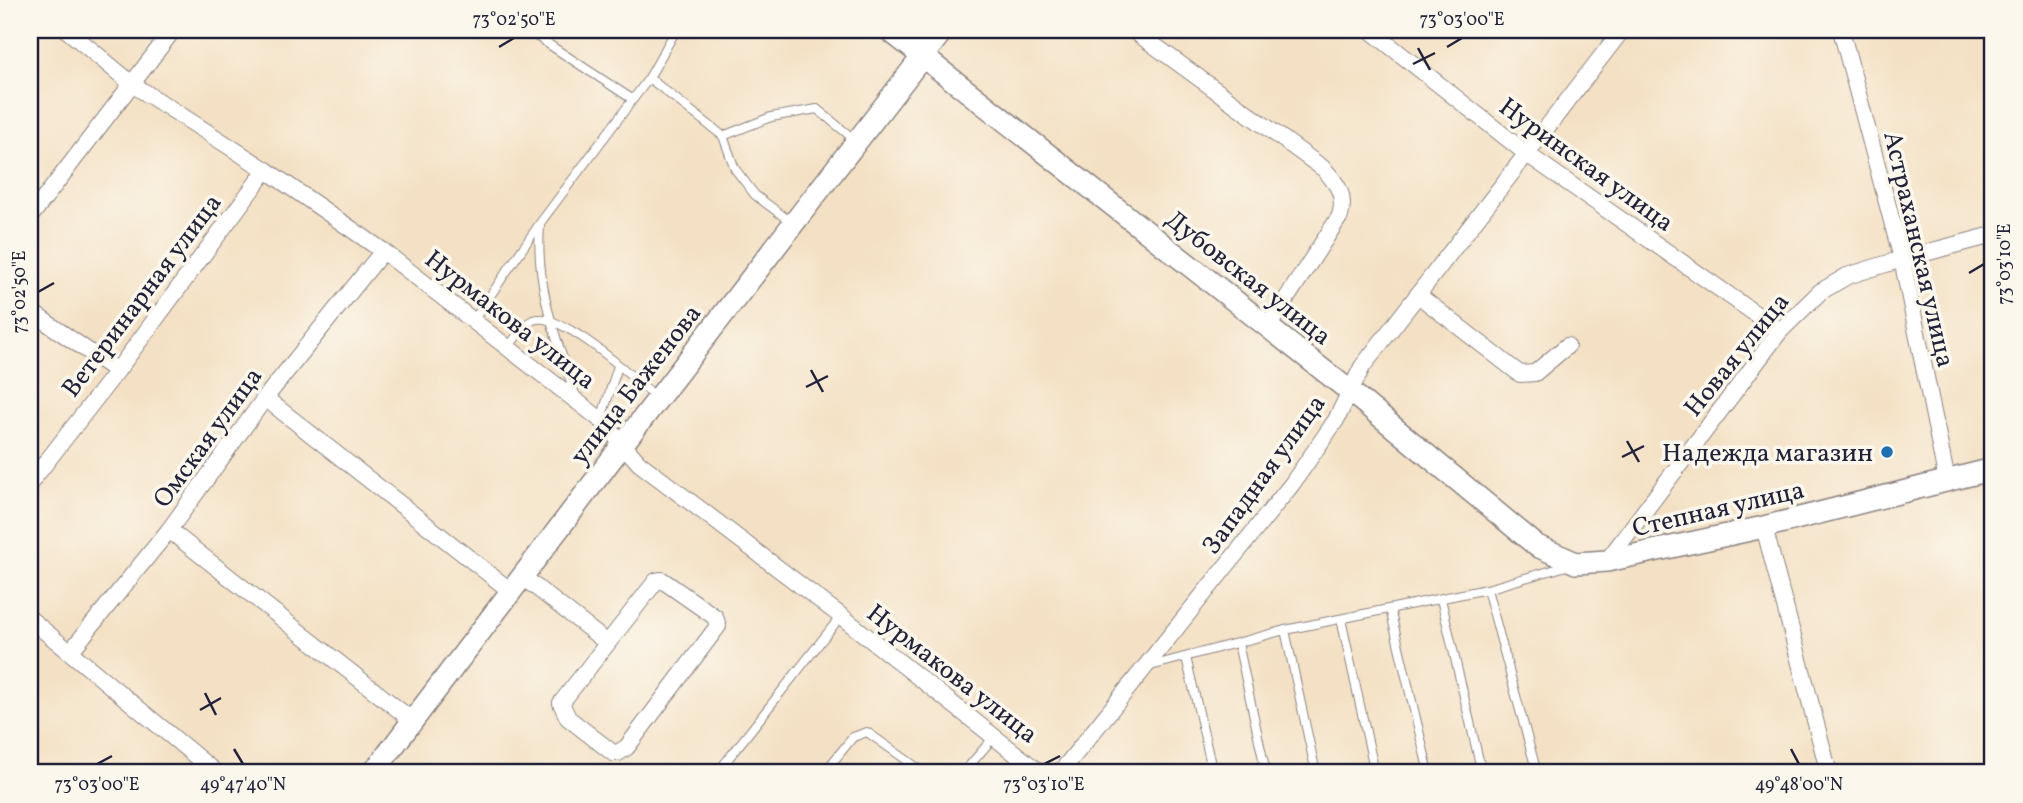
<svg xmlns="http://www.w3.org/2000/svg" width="2023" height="803" font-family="Vollkorn,serif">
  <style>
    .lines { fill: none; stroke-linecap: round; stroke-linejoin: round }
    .lane-casing { stroke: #8b8280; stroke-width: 10 }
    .street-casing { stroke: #8b8280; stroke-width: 18 }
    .secondary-casing { stroke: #8b8280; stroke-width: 24 }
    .lane { stroke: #fff; stroke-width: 8 }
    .street { stroke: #fff; stroke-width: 16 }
    .secondary { stroke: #fff; stroke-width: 21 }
    .ticks { fill: none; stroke: #22223b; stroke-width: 2.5 }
    .poi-dot { fill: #1f6fb2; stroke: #fbf7ec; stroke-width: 2.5 }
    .labels { text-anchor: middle; stroke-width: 7; stroke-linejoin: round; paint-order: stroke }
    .street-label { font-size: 26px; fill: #22223b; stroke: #fbf7ec }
    .poi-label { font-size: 26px; fill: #22223b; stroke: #fbf7ec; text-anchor: end }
    .neatline { fill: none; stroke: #22223b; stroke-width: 2.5 }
    .ticks-label { font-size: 18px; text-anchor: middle; fill: #22223b }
  </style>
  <rect width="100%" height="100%" fill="#fbf7ec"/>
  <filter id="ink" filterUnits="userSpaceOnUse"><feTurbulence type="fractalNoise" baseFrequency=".0143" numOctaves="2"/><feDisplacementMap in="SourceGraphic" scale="14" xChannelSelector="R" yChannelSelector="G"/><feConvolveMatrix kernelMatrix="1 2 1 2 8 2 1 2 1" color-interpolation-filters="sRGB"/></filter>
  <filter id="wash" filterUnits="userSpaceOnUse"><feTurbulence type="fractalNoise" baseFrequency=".00686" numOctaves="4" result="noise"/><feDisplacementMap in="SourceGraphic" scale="28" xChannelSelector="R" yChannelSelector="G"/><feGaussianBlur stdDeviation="1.57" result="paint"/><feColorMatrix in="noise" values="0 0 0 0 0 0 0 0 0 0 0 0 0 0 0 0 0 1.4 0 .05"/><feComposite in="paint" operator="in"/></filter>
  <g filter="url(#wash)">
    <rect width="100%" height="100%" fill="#f4e1c5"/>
  </g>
  <g filter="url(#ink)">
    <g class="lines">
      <g class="lane-casing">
        <g id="lane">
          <path d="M527,30L632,99"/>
          <path d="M649,78L723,136L771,117L817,109L855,140"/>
          <path d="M723,136L735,169L755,195L791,222"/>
          <path d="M540,226C535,287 557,341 576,397"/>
          <path d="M473,321L540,223L649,78L676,30"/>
          <path d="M508,348C515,339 522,325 533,320C560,309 635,379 656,397"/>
          <path d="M601,419L618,366"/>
          <path d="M1487,589L1537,773"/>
          <path d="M1441,599L1482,773"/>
          <path d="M1390,609L1429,773"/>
          <path d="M1341,619L1375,773"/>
          <path d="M1285,630L1316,773"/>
          <path d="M1238,643L1266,773"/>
          <path d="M1186,657L1213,773"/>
          <path d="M1147,667L1285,630L1487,589L1570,565"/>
          <path d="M1655,772V773"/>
          <path d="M717,773L841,616"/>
          <path d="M824,773L853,737L867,732L925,773"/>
          <path d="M963,773L993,738"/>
        </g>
      </g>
      <g class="street-casing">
        <g id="street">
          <path d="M67,30L132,84L266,170L383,251L601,420L639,463L841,616L1040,773"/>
          <path d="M1133,30L1324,169C1338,185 1346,195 1340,216L1268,327"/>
          <path d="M1370,30L1527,154L1780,331"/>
          <path d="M1841,30L1902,259L1947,481"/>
          <path d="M30,217L173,30"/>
          <path d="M1418,295L1520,374L1535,373L1567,346"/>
          <path d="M30,311L117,371"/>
          <path d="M265,398L512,592"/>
          <path d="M30,483L117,371L266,170"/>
          <path d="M1764,527L1829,773"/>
          <path d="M169,530L413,721"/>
          <path d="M1607,561L1780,331L1820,292L1847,276L1902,259L1993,235"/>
          <path d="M523,577L606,642"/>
          <path d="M662,580L715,617L718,626L627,747L618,753H613L568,718L561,703L656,581Z"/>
          <path d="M30,619L216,773"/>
          <path d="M70,652L169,530L265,398L383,251"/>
          <path d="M1060,773L1292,484L1336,420L1362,367L1622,30"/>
        </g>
      </g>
      <g class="secondary-casing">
        <g id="secondary">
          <path d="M889,30L1351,392L1537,546L1576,563L1607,561L1764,527L1993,469"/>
          <path d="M373,773L623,444L943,30"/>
        </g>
      </g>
      <use href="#lane" class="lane"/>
      <use href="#street" class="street"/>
      <use href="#secondary" class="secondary"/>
    </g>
  </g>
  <path class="ticks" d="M499,47L514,38M1447,47L1462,38M1418,48L1430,70M1413,64L1435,53M1969,273L1984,264M38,292L54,283M811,370L823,392M806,387L828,376M1627,441L1639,462M1622,457L1644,446M205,693L216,715M200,710L221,698M234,749L243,764M1791,749L1799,764M97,764L112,756M1044,764L1060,756"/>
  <circle class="poi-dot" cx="1887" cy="452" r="7"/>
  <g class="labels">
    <g class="street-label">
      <text transform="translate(1587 164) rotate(36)" y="9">Нуринская улица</text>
      <text transform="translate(1920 249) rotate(77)" y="9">Астраханская улица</text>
      <text transform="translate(1249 277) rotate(38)" y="9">Дубовская улица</text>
      <text transform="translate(141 295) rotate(-53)" y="9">Ветеринарная улица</text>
      <text transform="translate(511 319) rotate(38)" y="9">Нурмакова улица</text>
      <text transform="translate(1736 354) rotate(-51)" y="9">Новая улица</text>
      <text transform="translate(635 384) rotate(-52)" y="9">улица Баженова</text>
      <text transform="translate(207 437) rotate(-54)" y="9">Омская улица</text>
      <text transform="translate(1263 474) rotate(-54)" y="9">Западная улица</text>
      <text transform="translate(1718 508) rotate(-13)" y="9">Степная улица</text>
      <text transform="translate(953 673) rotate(38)" y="9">Нурмакова улица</text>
    </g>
    <g class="poi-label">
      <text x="1873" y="461">Надежда магазин</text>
    </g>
  </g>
  <rect width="2023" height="803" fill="none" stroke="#fbf7ec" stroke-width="77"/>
  <rect x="38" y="38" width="1946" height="726" class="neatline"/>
  <g class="ticks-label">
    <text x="514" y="25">73°02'50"E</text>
    <text x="1462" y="25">73°03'00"E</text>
    <text transform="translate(2004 264) rotate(-90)" y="6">73°03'10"E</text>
    <text transform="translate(19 292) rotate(-90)" y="6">73°02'50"E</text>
    <text x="97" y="790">73°03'00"E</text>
    <text x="243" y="790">49°47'40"N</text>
    <text x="1044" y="790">73°03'10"E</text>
    <text x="1799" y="790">49°48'00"N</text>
  </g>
</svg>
